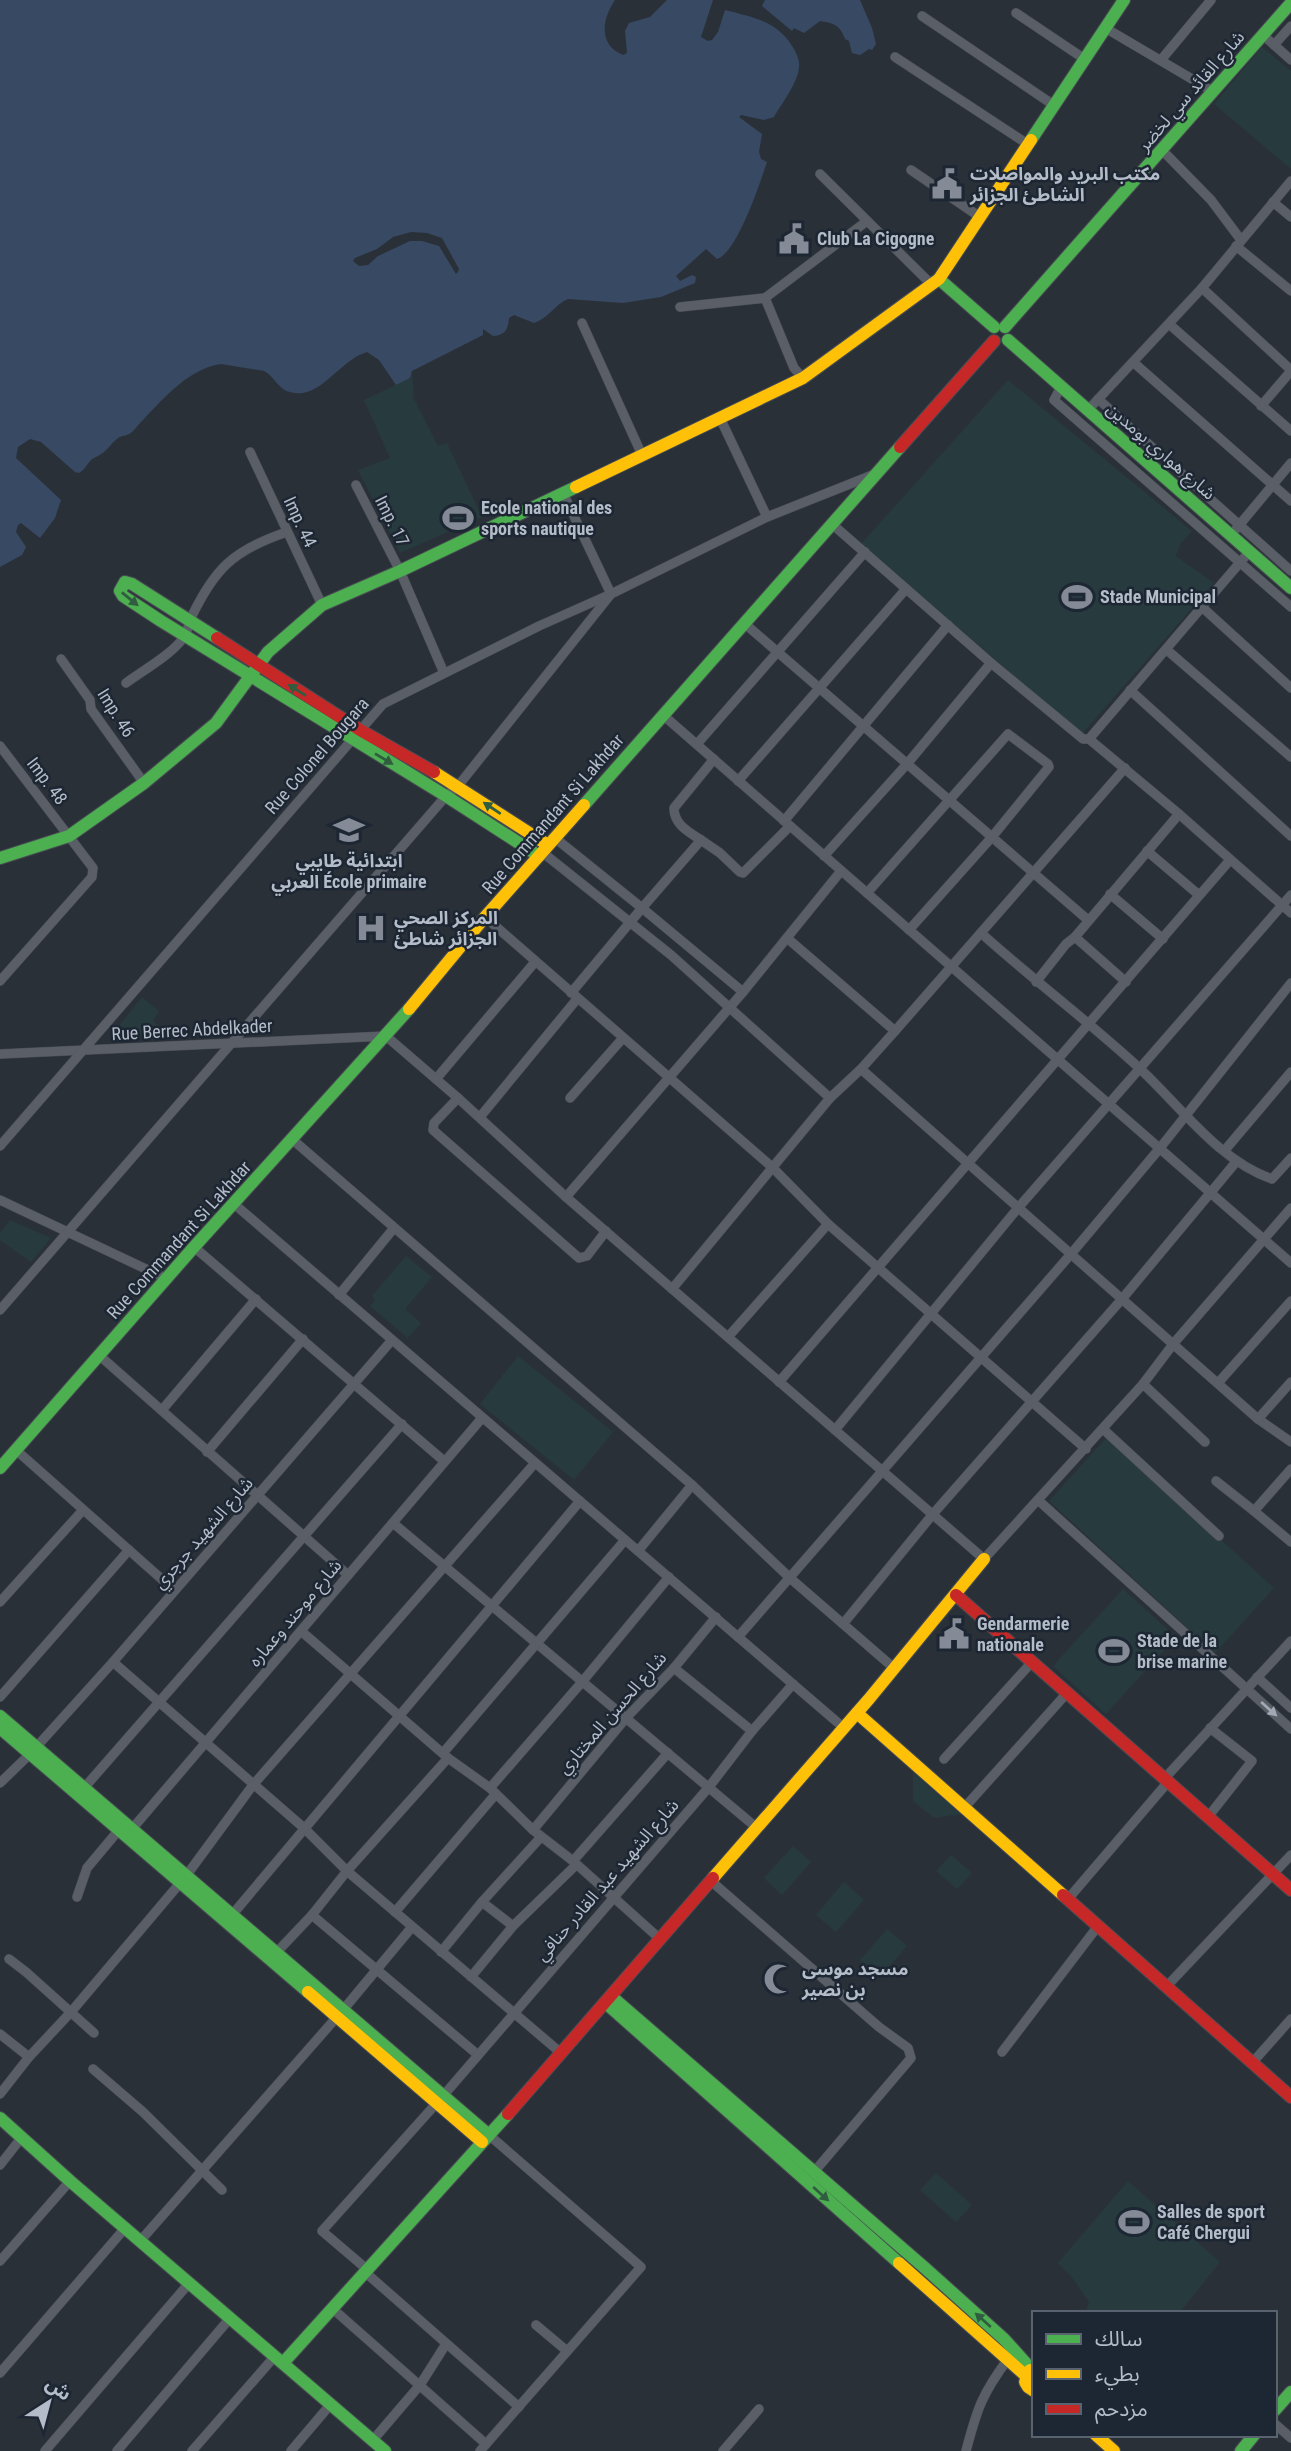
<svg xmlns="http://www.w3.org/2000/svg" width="1291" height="2451" font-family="'Roboto Condensed','Noto Sans Arabic',sans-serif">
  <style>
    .green { fill: #273a3e }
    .water { fill: #384963 }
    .pier { fill: #2a3038 }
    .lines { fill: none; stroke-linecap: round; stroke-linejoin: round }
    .street-casing { stroke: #484c53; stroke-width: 10 }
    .fast-casing { stroke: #484c53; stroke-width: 14 }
    .slow-casing { stroke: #484c53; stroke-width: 14 }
    .jam-casing { stroke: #484c53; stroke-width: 14 }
    .street { stroke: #5a5e66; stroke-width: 9 }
    .fast { stroke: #4caf50; stroke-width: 12 }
    .slow { stroke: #ffc107; stroke-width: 12 }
    .jam { stroke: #c62828; stroke-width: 12 }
    .oneway { fill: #305d3f }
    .oneway2 { fill: #a2a9b5 }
    .labels { text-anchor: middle; stroke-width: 5; stroke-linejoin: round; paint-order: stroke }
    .street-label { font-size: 18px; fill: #b4bcc9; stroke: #1d2633 }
    .poi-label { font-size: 18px; font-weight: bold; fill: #b4bcc9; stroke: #1d2633; text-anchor: start }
  </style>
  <rect width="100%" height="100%" fill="#2a3038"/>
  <g class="green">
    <path d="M1262,47L1291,71V169L1214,104Z"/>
    <path d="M412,371L414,399L438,446L447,443L482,517L400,553L358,470L390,458L364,400L410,378Z"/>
    <path d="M1008,380L1192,531L1181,543L1176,556L1214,583L1082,734L861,544Z"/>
    <path d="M142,997L159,1011L153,1021L169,1034L110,1037Z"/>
    <path d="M10,1220L51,1238L31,1262L0,1240V1233Z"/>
    <path d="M406,1256L432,1277L405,1309L421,1323L408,1338L370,1306L375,1300L372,1296Z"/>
    <path d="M518,1356L613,1432L574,1480L480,1404Z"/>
    <path d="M1108,1436L1274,1588L1215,1653L1049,1501Z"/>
    <path d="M1123,1589L1176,1637L1106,1714L1053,1666Z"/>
    <path d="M913,1773L961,1814L934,1818L913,1801Z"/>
    <path d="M793,1846L811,1862L782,1895L764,1878Z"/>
    <path d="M951,1855L972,1873L957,1889L936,1871Z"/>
    <path d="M844,1882L864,1900L836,1932L816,1915Z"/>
    <path d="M887,1929L907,1946L880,1977L860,1960Z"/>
    <path d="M936,2173L972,2205L956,2222L920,2190Z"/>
    <path d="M1128,2181L1220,2262L1179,2313H1085L1089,2302L1071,2276L1058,2263Z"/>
  </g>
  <g class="water">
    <path d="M0,0H615C602,19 598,45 623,55L627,53L625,31L629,23L650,17L667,0H713L701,37L708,41L712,40L718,32L725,10C752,17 777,21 792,46C796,52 800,60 799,67C798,83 782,103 774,117L764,120L741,115L739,117L762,134L759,152L761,159L767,162C760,183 737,253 717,259L706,249L676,276L680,281L692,275L696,277L695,283L661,297L623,303L568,299C554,305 549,318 534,323L514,315L509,318C508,329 506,335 493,336L483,329V335L412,371L410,378L396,385L379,360L367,352C339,360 320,401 290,392C279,390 274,376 264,371L221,364C185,369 156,407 132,432C128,436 123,435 118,438C107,447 109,451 94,458C88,461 86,469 79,473L75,472L41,442L30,439L18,447L16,458L61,500L55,518L40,538L21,523L18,525L16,532L26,547L22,555L0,567Z"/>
    <path d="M765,0H860L872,28L876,44L872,50L869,49L860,55L852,53L849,41L845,39C840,25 834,23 820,21L804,33L794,28L792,31L762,6Z"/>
  </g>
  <path class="pier" d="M411,232L427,233L442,238L459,269L458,272L456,274L439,246L422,241H410L378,256L368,265L359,266L353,261L355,258L377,249L393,237Z"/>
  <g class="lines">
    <g class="street-casing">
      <g id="street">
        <path d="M1016,13L1086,60"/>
        <path d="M922,16L1055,106"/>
        <path d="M1107,29L1214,92"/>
        <path d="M1263,35L1291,60"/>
        <path d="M1274,45L1291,26"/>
        <path d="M895,57L1029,145"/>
        <path d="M1161,60L1211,0"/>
        <path d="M1162,150L1211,200L1241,240"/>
        <path d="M911,170L980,217"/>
        <path d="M820,174L932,285"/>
        <path d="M1273,202L1291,217"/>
        <path d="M1236,246L1291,291"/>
        <path d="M1202,288L1291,370"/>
        <path d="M765,298L794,368L803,378"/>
        <path d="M680,307L765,298L867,221"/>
        <path d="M582,323L642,455"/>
        <path d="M1169,324L1291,431"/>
        <path d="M1133,362L1291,501"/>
        <path d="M1061,387L1054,400L1291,607"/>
        <path d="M1098,399L1291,571"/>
        <path d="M1261,406L1291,371"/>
        <path d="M1088,410L1202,288L1291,181"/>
        <path d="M720,418L767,517"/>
        <path d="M250,452L322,605"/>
        <path d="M356,485L400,571L444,673"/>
        <path d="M832,524L991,663L1083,739H1089"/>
        <path d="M1236,529L1291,463"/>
        <path d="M1249,552L1089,739L1179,814L1291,913"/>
        <path d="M1203,608L1291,688"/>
        <path d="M744,623L1088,920"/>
        <path d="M1167,650L1291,757"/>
        <path d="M61,659L90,700L91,709L144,783"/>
        <path d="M126,683C142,671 176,652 185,635C188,631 188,625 190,620C214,569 233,550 287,532"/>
        <path d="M1130,690L1291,836"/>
        <path d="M663,715L1291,1263"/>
        <path d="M697,744L865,552"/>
        <path d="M0,746L93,868L92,877L0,981"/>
        <path d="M738,781L906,589"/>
        <path d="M784,821L948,625"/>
        <path d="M555,838L642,908L701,840L720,853L740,872L743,873L790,826"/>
        <path d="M701,840C689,832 674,825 674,808L714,759"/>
        <path d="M1147,851L1199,895"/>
        <path d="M542,852L671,955L830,1098"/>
        <path d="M824,856L907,764L991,663"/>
        <path d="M867,893L1008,734L1048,764L1049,767L992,837L909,930"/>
        <path d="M1110,894L1163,939"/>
        <path d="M485,917L772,1167L828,1224L1086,1449"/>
        <path d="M981,933C1032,979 1087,1020 1137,1066C1179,1104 1217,1160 1272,1179L1291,1158"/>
        <path d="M1075,937L1126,982"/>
        <path d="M787,938L895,1031"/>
        <path d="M1036,982L1066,944L1075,937L1179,814"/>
        <path d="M571,993L642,908L743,992"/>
        <path d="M0,1054L386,1036L458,1098L566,1197L984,1559L1143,1384L1174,1343L1291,1208"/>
        <path d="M861,1069L1258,1419L1291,1442"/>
        <path d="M436,1079L535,962"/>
        <path d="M458,1098L434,1123L433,1130L579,1258L587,1256L606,1231"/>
        <path d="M570,1098L623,1038"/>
        <path d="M480,1117L577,999"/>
        <path d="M293,1140L692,1485L790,1578L895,1669"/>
        <path d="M0,1146L383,704L539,626L611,594L767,517L875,474"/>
        <path d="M1225,1150L1291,1072"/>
        <path d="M566,1197L743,992L841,871"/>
        <path d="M0,1200L167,1279"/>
        <path d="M233,1203L844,1728"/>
        <path d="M194,1247L444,1461"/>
        <path d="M672,1289L830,1098L861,1069L895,1031L1125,768"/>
        <path d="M339,1295L394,1228"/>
        <path d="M0,1310L446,796L458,786L611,594L563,493"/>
        <path d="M728,1337L828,1224"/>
        <path d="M100,1356L348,1575"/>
        <path d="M779,1382L1230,860"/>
        <path d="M1218,1383L1291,1301"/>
        <path d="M1143,1384L1205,1442"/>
        <path d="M162,1410L256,1299"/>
        <path d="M1258,1419L1291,1382"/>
        <path d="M1103,1429L1219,1536"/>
        <path d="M835,1430L1018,1208L1291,895"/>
        <path d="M16,1450L174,1590"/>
        <path d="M207,1452L303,1339"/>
        <path d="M1291,1469L1254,1511L1291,1542"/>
        <path d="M1216,1481L1254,1511"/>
        <path d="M1038,1500L1291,1729"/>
        <path d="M393,1523L757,1828"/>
        <path d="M638,1551L692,1485"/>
        <path d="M0,1602L83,1510"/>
        <path d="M843,1624L933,1514L1122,1299L1236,1162"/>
        <path d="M301,1631L448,1758L490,1788L533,1830L573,1861L660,1939"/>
        <path d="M738,1637L1071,1254L1160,1148L1291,983"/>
        <path d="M113,1662L304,1828L347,1871L561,2053"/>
        <path d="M674,1668L752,1731"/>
        <path d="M1257,1677L1291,1708"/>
        <path d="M0,1697L129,1550"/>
        <path d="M443,1753L625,1540"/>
        <path d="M944,1759L1032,1662"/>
        <path d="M1164,1779L1291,1641"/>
        <path d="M0,1783L30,1754L113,1662L392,1340"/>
        <path d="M84,1788L402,1424"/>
        <path d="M490,1788L582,1682L669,1577"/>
        <path d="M964,1808L1067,1693"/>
        <path d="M1208,1817L1252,1761L1210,1728"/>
        <path d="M132,1829L482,1418"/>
        <path d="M533,1830L626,1718L674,1668L716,1617"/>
        <path d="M573,1861L668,1753"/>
        <path d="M711,1881L879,2027L908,2048L911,2058L814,2172"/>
        <path d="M77,1897L87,1868L118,1831"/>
        <path d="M1068,1899L1168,1782"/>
        <path d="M395,1912L495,1795"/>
        <path d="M232,1915L580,1501"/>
        <path d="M312,1915L478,2055"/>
        <path d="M513,1926L482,1902L541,1837"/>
        <path d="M441,1952L482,1902"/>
        <path d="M276,1953L312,1915L347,1871L448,1758"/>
        <path d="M9,1959L26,1972L94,2033"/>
        <path d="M471,1977L513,1926L576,1865"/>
        <path d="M1166,1987L1291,1855"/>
        <path d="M0,2034L29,2057"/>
        <path d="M1002,2052L1098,1926"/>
        <path d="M1252,2063L1291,2019"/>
        <path d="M93,2069L143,2112L222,2190"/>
        <path d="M0,2094L29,2057L71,2012L186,1876L253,1785L535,1463"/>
        <path d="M0,2165L22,2137"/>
        <path d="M141,2240L343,2010L412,1927"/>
        <path d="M0,2261L70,2181"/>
        <path d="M369,2271L322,2231L443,2096L709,1787L752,1731L793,1684"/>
        <path d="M366,2273L519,2407"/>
        <path d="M333,2309L486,2444"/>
        <path d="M536,2325L567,2351"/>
        <path d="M0,2373L126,2227"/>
        <path d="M1275,2424L1291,2438"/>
        <path d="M373,2440L420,2385L446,2344"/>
        <path d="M45,2451L190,2282"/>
        <path d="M117,2451L231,2317"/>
        <path d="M192,2451L275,2356"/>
        <path d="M291,2451L330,2405"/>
        <path d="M480,2451L641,2267L489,2135"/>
        <path d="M723,2451L759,2409"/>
        <path d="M966,2451C977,2409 982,2394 1008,2359"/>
      </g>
    </g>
    <g class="fast-casing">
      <g id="fast">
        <path d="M1031,140L1124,0"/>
        <path d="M939,279L994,327"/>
        <path d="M1005,327L1291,3"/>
        <path d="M1008,340L1291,588"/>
        <path d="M217,638L132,584L125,582L120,591L123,596L161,621L446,796L539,856"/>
        <path d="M584,805L900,447"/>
        <path d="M0,858L69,836L144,783L216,723L268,652L322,605L400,571L576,487"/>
        <path d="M0,1468L194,1247L409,1009"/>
        <path d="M0,1716L489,2135"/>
        <path d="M0,1728L308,1992"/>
        <path d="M611,1996L925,2268L1004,2339L1031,2369"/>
        <path d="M608,2005L899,2263"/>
        <path d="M0,2118L70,2181L385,2451"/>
        <path d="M283,2363L508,2114"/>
        <path d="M1275,2410L1291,2392"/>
        <path d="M1241,2451L1254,2435"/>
      </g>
    </g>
    <g class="slow-casing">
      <g id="slow">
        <path d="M576,487L803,378L939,279L1031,140"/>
        <path d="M434,772L548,845"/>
        <path d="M409,1009L485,917L584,805"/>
        <path d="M857,1713L1063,1895"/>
        <path d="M713,1878L869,1699L984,1559"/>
        <path d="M308,1992L482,2142"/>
        <path d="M899,2263L1025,2375"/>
        <path d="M1030,2370L1025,2382L1028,2387L1034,2391"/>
        <path d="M1096,2435L1114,2451"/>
      </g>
    </g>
    <g class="jam-casing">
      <g id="jam">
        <path d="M900,447L994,341"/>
        <path d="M217,638L360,730L434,772"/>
        <path d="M956,1595L1291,1890"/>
        <path d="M1063,1895L1291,2097"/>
        <path d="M508,2114L713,1878"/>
      </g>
    </g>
    <use href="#street" class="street"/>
    <use href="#fast" class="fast"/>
    <use href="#slow" class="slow"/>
    <use href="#jam" class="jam"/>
  </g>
  <defs><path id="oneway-solid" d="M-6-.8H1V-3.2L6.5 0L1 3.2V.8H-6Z" transform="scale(1.75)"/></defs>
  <g class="oneway">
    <use href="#oneway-solid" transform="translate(130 599) rotate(39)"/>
    <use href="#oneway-solid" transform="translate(297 690) rotate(-148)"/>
    <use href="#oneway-solid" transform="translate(384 759) rotate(31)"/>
    <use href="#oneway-solid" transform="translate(492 808) rotate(-146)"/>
    <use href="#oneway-solid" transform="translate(821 2194) rotate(42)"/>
    <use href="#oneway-solid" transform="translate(983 2320) rotate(-138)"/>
  </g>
  <use class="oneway2" href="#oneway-solid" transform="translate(1269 1709) rotate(42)"/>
  <defs>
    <g id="civic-bare" transform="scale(2.415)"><path d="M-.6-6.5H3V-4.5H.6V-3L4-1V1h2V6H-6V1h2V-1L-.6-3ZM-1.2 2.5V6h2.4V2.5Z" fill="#848b96" stroke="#1d2633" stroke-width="2.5" paint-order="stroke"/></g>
    <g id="stadium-bare" transform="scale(2.415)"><path d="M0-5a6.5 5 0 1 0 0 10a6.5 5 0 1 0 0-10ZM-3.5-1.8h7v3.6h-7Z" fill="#848b96" stroke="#1d2633" stroke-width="2.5" paint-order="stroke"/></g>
    <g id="school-bare" transform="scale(2.415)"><path d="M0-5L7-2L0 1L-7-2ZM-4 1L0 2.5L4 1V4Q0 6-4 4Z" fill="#848b96" stroke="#1d2633" stroke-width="2.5" paint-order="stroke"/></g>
    <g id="hospital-bare" transform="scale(2.415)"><path d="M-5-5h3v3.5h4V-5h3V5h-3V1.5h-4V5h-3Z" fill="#848b96" stroke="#1d2633" stroke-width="2.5" paint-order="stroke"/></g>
    <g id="mosque-bare" transform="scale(2.415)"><path d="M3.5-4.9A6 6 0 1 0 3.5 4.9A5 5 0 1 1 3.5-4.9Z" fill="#848b96" stroke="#1d2633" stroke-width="2.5" paint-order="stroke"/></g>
  </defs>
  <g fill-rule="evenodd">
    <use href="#civic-bare" x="947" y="184"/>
    <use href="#civic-bare" x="794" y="239"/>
    <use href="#stadium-bare" x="458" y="518"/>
    <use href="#stadium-bare" x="1077" y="597"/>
    <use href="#school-bare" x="349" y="830"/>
    <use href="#hospital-bare" x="371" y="928"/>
    <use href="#civic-bare" x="954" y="1634"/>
    <use href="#stadium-bare" x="1114" y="1651"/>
    <use href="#mosque-bare" x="779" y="1979"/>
    <use href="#stadium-bare" x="1134" y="2222"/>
  </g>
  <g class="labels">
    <g class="street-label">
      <text transform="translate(1191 91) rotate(-49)" y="6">شارع القائد سي لخضر</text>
      <text transform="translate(1161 451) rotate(41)" y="6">شارع هواري بومدين</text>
      <text transform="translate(392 521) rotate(63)" y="6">Imp. 17</text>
      <text transform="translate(300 522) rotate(65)" y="6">Imp. 44</text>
      <text transform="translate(116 713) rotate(58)" y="6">Imp. 46</text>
      <text transform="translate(317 756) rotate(-49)" y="6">Rue Colonel Bougara</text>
      <text transform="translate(47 781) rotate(53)" y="6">Imp. 48</text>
      <text transform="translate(553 814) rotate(-49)" y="6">Rue Commandant Si Lakhdar</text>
      <text transform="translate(192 1030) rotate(-3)" y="6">Rue Berrec Abdelkader</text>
      <text transform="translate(179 1240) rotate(-48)" y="6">Rue Commandant Si Lakhdar</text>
      <text transform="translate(203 1533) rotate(-49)" y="6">شارع الشهيد جرجري</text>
      <text transform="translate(295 1613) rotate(-50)" y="6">شارع موحند وعماره</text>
      <text transform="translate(612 1713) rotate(-49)" y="6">شارع الحسن المختاري</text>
      <text transform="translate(607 1880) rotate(-49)" y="6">شارع الشهيد عبد القادر حنافي</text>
    </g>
    <g class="poi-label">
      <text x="970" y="180">مكتب البريد والمواصلات<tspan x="970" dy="21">الشاطئ الجزائر</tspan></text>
      <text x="817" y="245">Club La Cigogne</text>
      <text x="481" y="514">Ecole national des<tspan x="481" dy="21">sports nautique</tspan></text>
      <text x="1100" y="603">Stade Municipal</text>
      <text x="349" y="867" text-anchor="middle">ابتدائية طايبي<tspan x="349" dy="21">العربي École primaire</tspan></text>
      <text x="394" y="924">المركز الصحي<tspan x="394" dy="21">الجزائر شاطئ</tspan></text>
      <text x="977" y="1630">Gendarmerie<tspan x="977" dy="21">nationale</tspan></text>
      <text x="1137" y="1647">Stade de la<tspan x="1137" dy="21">brise marine</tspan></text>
      <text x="802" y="1975">مسجد موسى<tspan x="802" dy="21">بن نصير</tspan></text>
      <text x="1157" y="2218">Salles de sport<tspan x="1157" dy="21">Café Chergui</tspan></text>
    </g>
  </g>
  <rect x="1032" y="2311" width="245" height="126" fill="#1d2633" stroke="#59626f" stroke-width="2"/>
  <rect x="1046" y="2334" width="35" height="10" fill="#4caf50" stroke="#59626f" stroke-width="2"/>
  <text x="1095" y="2346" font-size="21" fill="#b4bcc9">سالك</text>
  <rect x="1046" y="2369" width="35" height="10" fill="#ffc107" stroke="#59626f" stroke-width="2"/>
  <text x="1095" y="2381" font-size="21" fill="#b4bcc9">بطيء</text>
  <rect x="1046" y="2404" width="35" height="10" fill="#c62828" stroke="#59626f" stroke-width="2"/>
  <text x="1095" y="2416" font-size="21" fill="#b4bcc9">مزدحم</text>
  <g transform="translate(49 2402) rotate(36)" stroke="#1d2633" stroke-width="5" paint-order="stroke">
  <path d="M0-5L12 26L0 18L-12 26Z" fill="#b4bcc9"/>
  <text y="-10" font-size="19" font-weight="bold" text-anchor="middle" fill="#b4bcc9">ش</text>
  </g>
</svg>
